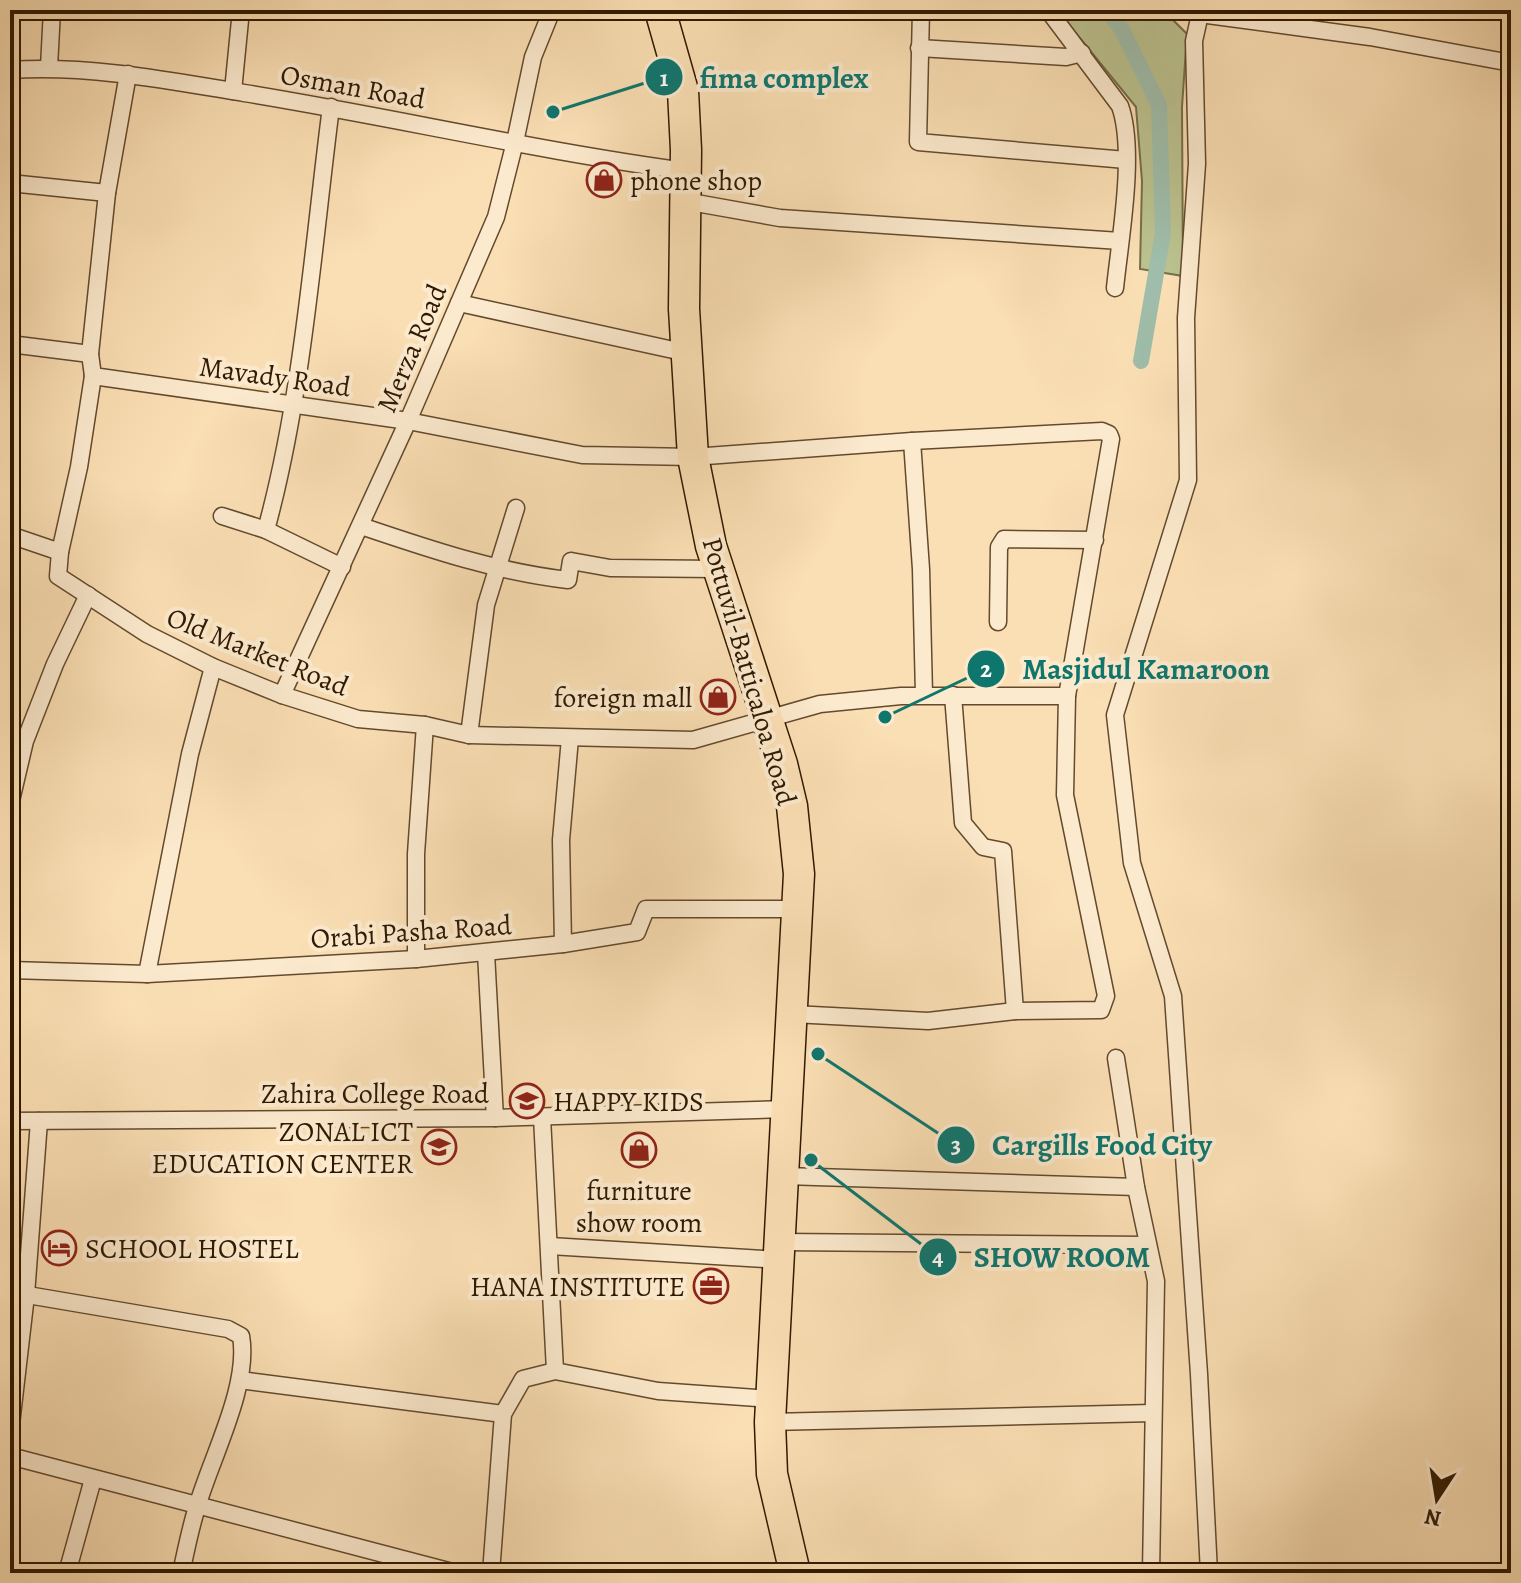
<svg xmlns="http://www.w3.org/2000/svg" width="1521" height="1583" font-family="Alegreya,serif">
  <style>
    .green { fill: #bbc28f; stroke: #766e48; stroke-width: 2 }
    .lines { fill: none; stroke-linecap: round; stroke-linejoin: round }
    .canal { stroke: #9fbdaa; stroke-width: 16 }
    .street-casing { stroke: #634a2d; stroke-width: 19 }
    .highway-casing { stroke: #301900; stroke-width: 33 }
    .street { stroke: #fceace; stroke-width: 16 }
    .highway { stroke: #fbdfb4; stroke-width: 30 }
    .labels { text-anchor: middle; stroke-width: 8; stroke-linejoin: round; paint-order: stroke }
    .street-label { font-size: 28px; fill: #301900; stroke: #fceace }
    .poi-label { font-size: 28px; fill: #301900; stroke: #fceace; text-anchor: start }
    .leader { fill: none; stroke: #0f766e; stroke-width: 3 }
    .callout-dot { fill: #0f766e; stroke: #fceace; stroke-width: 3 }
    .mark-label { font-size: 24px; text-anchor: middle; font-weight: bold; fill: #fff }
    .callout-label { font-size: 30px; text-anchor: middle; font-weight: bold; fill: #0f766e; stroke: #fceace; stroke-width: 8; stroke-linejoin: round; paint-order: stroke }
  </style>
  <rect width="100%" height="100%" fill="#fbdfb4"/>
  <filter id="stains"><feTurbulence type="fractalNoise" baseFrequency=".0025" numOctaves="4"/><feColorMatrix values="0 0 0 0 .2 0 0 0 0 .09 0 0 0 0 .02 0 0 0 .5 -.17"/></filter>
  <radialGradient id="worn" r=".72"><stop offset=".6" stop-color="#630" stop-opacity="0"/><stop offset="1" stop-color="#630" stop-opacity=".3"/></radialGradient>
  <path class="green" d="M1057,10H1163L1187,34L1182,107L1183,276L1140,269L1142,181L1136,107Z"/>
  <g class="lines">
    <path class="canal" d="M1107,10L1121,28L1159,105L1163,233L1141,361"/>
    <g class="street-casing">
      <g id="street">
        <path d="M921,10L918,142L1126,160"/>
        <path d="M1048,10L1120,106C1136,151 1120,239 1115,288"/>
        <path d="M919,48L1066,57L1082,53"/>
        <path d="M49,67L52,10"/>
        <path d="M10,70C89,65 166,80 244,93C392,117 537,151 685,171"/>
        <path d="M233,91L241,10"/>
        <path d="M10,183L107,193"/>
        <path d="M685,203H696L780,218L1120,241"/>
        <path d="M459,303L687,353"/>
        <path d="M10,344L90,354L93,376L408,421L582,455L693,457L912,441L1102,431L1109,434L1111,439L1067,696L1065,795L1106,996L1101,1010L1015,1011L928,1021L793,1014"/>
        <path d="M90,354L107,193L128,74"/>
        <path d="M912,441L921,569L924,695"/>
        <path d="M222,516L266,530L342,567"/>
        <path d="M361,526C429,549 497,572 568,580L571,561L610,568L719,569"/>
        <path d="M266,530C303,395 313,246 331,107"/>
        <path d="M10,535L60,552L58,576L147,634L213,667L282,695L358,719L425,725L469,735L693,740L820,704L901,696H1067"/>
        <path d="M60,552L79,467L93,376"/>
        <path d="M998,622L999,547L1004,539L1095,540"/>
        <path d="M282,695L408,421L496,217L515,142L533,57L552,10"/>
        <path d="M953,695L963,823L983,847L1003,851L1015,1011"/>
        <path d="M469,735L486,605L516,508"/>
        <path d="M10,805L25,741L55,664L88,595"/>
        <path d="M563,944L561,840L570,738"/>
        <path d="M486,953L495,1118"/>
        <path d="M416,959V854L425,725"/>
        <path d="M10,970L147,974L416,959L563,944L637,932L646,909H798"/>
        <path d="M147,974L190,754L213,667"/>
        <path d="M1116,1058L1136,1187L1156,1281L1151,1573"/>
        <path d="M542,1117L555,1371"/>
        <path d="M10,1121L495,1118L788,1109"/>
        <path d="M784,1176L1136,1187"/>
        <path d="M780,1242L1148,1245"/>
        <path d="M550,1246L779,1260"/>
        <path d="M10,1292L228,1329L241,1336C250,1386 211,1458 197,1507C190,1529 186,1551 181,1573"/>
        <path d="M240,1380L503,1414"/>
        <path d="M770,1422L1153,1413"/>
        <path d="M10,1433L26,1295L39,1121"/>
        <path d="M10,1456L456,1573"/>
        <path d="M67,1573L93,1479"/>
        <path d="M491,1573L503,1414L523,1379L555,1371L658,1391L772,1399"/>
        <path d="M1209,1573L1199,1374L1173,996L1132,863L1115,715L1188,480L1186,318L1197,164L1194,41L1200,14L1370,37L1511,63"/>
      </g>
    </g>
    <g class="highway-casing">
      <path id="highway" d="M660,10L683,91L686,150L684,309L693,457L711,546L782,764L792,806L799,874L770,1422L772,1474L795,1573"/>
    </g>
    <use href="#street" class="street"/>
    <use href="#highway" class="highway"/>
  </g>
  <defs>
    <g id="shop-ring" transform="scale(1.8)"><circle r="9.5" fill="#fceace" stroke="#8f2418" stroke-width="1.5"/><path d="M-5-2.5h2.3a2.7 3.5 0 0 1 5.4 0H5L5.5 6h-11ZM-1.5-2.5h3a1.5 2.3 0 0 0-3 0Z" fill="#8f2418"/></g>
    <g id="university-ring" transform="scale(1.8)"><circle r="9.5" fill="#fceace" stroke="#8f2418" stroke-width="1.5"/><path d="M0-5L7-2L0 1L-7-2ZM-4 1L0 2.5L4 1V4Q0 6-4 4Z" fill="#8f2418"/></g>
    <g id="hotel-ring" transform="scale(1.8)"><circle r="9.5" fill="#fceace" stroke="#8f2418" stroke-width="1.5"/><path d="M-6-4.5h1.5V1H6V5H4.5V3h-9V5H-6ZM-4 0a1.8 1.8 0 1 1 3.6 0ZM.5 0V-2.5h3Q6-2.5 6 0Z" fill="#8f2418"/></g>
    <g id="office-ring" transform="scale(1.8)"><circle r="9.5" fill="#fceace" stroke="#8f2418" stroke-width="1.5"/><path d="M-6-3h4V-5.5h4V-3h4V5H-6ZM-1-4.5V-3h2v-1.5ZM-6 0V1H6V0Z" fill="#8f2418"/></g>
  </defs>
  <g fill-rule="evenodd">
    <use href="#shop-ring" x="604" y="180"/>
    <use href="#shop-ring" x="718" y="697"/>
    <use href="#university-ring" x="527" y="1101"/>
    <use href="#university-ring" x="439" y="1147"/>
    <use href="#shop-ring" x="639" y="1150"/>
    <use href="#hotel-ring" x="59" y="1248"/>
    <use href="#office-ring" x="711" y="1286"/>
  </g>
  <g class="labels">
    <g class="street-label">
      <text transform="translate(353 86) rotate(10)" y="10">Osman Road</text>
      <text transform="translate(411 348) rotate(-67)" y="10">Merza Road</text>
      <text transform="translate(275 376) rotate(8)" y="10">Mavady Road</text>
      <text transform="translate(258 651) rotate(22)" y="10">Old Market Road</text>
      <text transform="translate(750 671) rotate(74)" y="10">Pottuvil-Batticaloa Road</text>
      <text transform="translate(411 931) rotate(-4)" y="10">Orabi Pasha Road</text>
      <text x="375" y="1103">Zahira College Road</text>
    </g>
    <g class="poi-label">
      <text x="630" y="190">phone shop</text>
      <text x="692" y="707" text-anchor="end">foreign mall</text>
      <text x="553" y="1111">HAPPY KIDS</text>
      <text x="413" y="1141" text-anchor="end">ZONAL ICT<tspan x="413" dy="32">EDUCATION CENTER</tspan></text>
      <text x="639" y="1200" text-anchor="middle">furniture<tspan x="639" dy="32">show room</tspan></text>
      <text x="85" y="1258">SCHOOL HOSTEL</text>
      <text x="685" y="1296" text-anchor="end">HANA INSTITUTE</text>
    </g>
  </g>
  <path class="leader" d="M553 112L664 77M885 717L986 669M818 1054L956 1145M811 1160L938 1257"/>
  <g class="callout-dot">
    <circle cx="553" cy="112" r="8"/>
    <circle cx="885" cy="717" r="8"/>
    <circle cx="818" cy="1054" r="8"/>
    <circle cx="811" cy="1160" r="8"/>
    <circle cx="664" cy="77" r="20"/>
    <circle cx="986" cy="669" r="20"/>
    <circle cx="956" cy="1145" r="20"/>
    <circle cx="938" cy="1257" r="20"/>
  </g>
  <g class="mark-label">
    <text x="664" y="86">1</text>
    <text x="986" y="677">2</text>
    <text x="956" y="1153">3</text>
    <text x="938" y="1265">4</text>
  </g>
  <g class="callout-label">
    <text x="784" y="88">fima complex</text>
    <text x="1146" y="679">Masjidul Kamaroon</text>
    <text x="1102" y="1155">Cargills Food City</text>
    <text x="1062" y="1267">SHOW ROOM</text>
  </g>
  <rect width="1521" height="1583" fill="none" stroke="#fbdfb4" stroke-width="40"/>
  <rect x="12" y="12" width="1497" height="1559" fill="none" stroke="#301900" stroke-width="4"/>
  <rect x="20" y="20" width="1481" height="1543" fill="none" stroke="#301900" stroke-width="2"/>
  <g transform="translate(1437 1499) rotate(192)" stroke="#fceace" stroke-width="6" paint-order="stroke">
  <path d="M0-6L14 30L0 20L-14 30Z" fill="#301900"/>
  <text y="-12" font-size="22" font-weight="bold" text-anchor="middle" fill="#301900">N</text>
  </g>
  <rect width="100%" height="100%" filter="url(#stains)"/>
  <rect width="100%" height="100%" fill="url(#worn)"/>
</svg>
